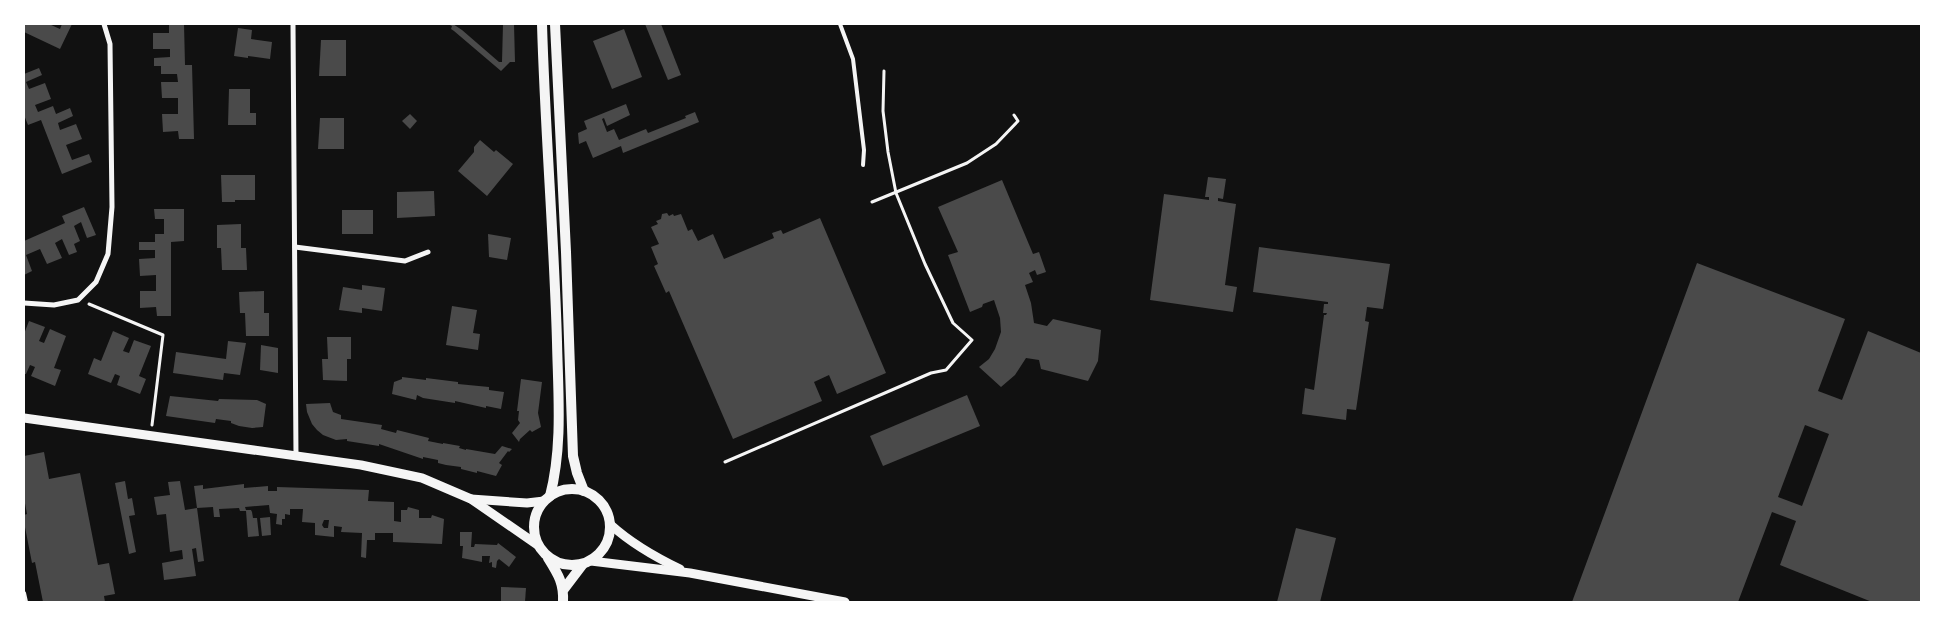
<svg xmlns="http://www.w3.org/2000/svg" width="1945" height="626" font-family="'IBM Plex Sans',sans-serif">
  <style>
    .building { fill: #4a4a4a; fill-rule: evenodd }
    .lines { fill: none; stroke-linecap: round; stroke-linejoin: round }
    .path { stroke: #f5f5f5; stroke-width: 3 }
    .service { stroke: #f5f5f5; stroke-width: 4 }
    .minor { stroke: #f5f5f5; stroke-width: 5 }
    .tertiary { stroke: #f5f5f5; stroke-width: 9 }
    .secondary { stroke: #f5f5f5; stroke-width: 10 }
  </style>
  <rect width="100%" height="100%" fill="#111"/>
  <g class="building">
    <path d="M24,24H49L60,29L62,24H72L60,49L24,32Z"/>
    <path d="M169,24H184L185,65H192L194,139H179L178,131L163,132L162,114H178V98H162L161,82H178L177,74H161V66H154V58L170,57V49H153V33H169Z"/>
    <path d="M448,24H453L462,30L499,62H502L503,24H514L515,62H510L501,71L454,31L451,29L452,26Z"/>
    <path d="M645,24H661L681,75L668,80Z"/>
    <path d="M238,28L252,30L251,39L272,42L270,59L248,56V58L234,56Z"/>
    <path d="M624,29L642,77L612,89L593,41Z"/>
    <path d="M321,40H346V76H319Z"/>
    <path d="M39,68L42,75L26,82L29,89L45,83L51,99L35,105L38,112L53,106L56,114L70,108L73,116L58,123L60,130L76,124L82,139L66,145L72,160L89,154L92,162L62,174L41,120L28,125L24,115V74Z"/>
    <path d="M229,89H250V113H256V125H228Z"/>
    <path d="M626,104L630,115L607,126L604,118L602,119L607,132L614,129L619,140L646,129L648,133L686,118L685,116L695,112L699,122L623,153L621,146L593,158L586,141L579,144L578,133L587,129L584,121Z"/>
    <path d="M410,114L417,121L410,129L402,121Z"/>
    <path d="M320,118H344V149H318Z"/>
    <path d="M480,140L494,152L496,150L513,164L487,196L458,171L474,152V147Z"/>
    <path d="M221,175H255V200H235V202H222Z"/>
    <path d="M1208,177L1226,179L1223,199L1218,198V201L1236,204L1225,285L1237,287L1233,312L1150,300L1164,194L1209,200V197H1205Z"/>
    <path d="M1002,180L1033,254L1039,252L1046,272L1037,275L1035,270L1029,273L1033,282L1025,285L1031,303L1034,323L1047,326L1053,319L1101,330L1098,361L1088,381L1041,369L1039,360L1026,358L1015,375L1001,387L979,367L989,359L995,349L1001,332L1000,318L994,300L983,304L982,307L970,312L948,255L958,252L938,207Z"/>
    <path d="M434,191L435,216L397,218V192Z"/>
    <path d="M84,207L96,235L87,238L81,222L74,226L80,241L74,244L77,252L69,255L62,239L55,243L62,258L47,264L40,249L26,255L32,271L24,275V241L65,223L62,216Z"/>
    <path d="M154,209H184V241L171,242V316H157L156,307L140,308V291H156V275L140,276L139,259L155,258V250H139V242H155V234H164V219H155Z"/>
    <rect x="342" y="210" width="31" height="24"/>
    <path d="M667,213L669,216L673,214L674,216L681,214L688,231L692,229L698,241L713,234L724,259L774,238L772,233L781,230L783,234L820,218L886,373L837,394L829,375L814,382L822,401L733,439L669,291L666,293L654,266L658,264L651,247L659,244L651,227L658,224L656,221L661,219L662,214Z"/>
    <path d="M241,224V248H246L247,270H222L221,248H217V225Z"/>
    <path d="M488,234L511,238L507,260L489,257Z"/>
    <path d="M1259,247L1390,264L1383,309L1367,307L1365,321L1369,322L1356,410L1347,409L1346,420L1302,414L1305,388L1314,390L1324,315H1326L1327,313H1323L1324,304H1328V302L1253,292Z"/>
    <path d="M1697,263L1845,319L1818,391L1842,400L1868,331L1921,353V602H1872L1780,565L1796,521L1772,512L1738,602H1572ZM1805,425L1829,434L1802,506L1778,497Z"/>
    <path d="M362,285L385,288L382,311L362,308V313L339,310L343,287L362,290Z"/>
    <path d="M264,291V313H269V336H246L245,313H240L239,292Z"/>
    <path d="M452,306L477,310L473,333L480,334L478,350L446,345Z"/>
    <path d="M29,321L45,327L39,341L44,343L50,329L66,336L54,368L61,370L55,386L31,376L35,367L30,365L26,374H24V334Z"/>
    <path d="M113,331L129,338L123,351L129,353L134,340L151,346L139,376L146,379L140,394L117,385L120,376L115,374L111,383L88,374L94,358L101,361Z"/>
    <path d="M327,337H351V359H347V381L323,380L322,359H328Z"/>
    <path d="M228,341L246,343L240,375L224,373L223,380L173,373L176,352L226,359Z"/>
    <path d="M261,345L278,348V373L260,370Z"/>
    <path d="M402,377L426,380V378L458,382V384L489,387V390L504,392L501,409L486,406V408L455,401V403L423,398L417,395L416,400L392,394L394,382L402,379Z"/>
    <path d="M521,379L542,382L538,413L541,427L532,432L530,430L520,439L519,442L512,433L520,423L518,420L519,411H517Z"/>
    <path d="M967,395L980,426L883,466L870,436Z"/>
    <path d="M170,396L218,401L219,399L257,400L266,404L263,427L252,428L239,426L231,423V421L216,419L215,423L166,416Z"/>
    <path d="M330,403L333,412L341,415V419L382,425L381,429L396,433L397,430L429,438L428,441L443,444V443L460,446L459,448L466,450V449L495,454L502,446L512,449L509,452L508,451L499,463L502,465L496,476L477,471V473L461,469V467L446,465L438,463V460L423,457V459L379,444V446L347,441V439L336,440L323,435L317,430L312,424L307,412L306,404Z"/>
    <path d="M44,452L49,479L80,473L98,565L109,563L115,594L104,596L105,602H43L35,562L32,563L24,522V515L27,514L24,498V456Z"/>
    <path d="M125,481L128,499L132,498L135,515L129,516L136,552L129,554L115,483Z"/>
    <path d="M180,481L185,510L197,508L194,486L203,485V489L244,484V488L268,486V491H277V487L369,490L368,501L394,502V521L401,522V510H407L408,507L419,510V518H431L432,515L444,519L442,544L393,542V533H375V540H367L366,558L361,557L362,533L341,532L342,527L334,526V537L315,535V523L302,522L303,509H290V515L285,514V519H282V525L276,524L277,514L270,513L269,505L245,507L246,510H251L252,512L253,518H257L259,536L248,537L246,511H240L239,508L219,509L220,517H214L213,507L197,508L204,561L198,562L196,548L192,549L196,576L164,580L162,563L183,559L182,550L170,552L166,514L157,515L154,497L170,495L168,482ZM324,520H329L328,528H324L322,525Z"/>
    <path d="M270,517L271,535L262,536L260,518Z"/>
    <path d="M1296,528L1336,538L1320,602H1277Z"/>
    <path d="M460,532H472L471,547H474L475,544L497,545L498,543L516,557L509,567L499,559L497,561L496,568L492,567V562L489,563L490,556H482V562L462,558L463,546H460Z"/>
    <path d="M501,587L526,588L525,602H501Z"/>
  </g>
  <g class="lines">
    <g class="path">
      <path d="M872,202L967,163L996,144L1018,121L1014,115"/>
      <path d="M89,304L163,335L152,425"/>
      <path d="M725,462L931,373L946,370L972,340L953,323L925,264L896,193L888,152L883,111L884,71"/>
    </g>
    <g class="service">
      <path d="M840,24L853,59L864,150L863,165"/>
      <path d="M24,593L26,602"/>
    </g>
    <g class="minor">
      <path d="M293,24L296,456"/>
      <path d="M295,247L405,261L428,252"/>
      <path d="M24,303L54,305L78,300L96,282L108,254L112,207L110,44L104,24"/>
    </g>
    <g class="tertiary">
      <path d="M24,418L361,465L422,478L471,499L539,546"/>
      <path d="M471,499L527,503L544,501"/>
      <path d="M611,525C632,544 655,557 680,569"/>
      <path d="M591,561L690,573L845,602"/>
    </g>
    <g class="secondary">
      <path d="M542,24C545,130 554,236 557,342C558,392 563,446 550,496"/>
      <path d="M555,24L566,252L573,456L577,473L584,491"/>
      <circle cx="572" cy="527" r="38"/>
      <path d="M548,558C558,574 564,583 563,602"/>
      <path d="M564,589L583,564"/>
    </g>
  </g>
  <rect width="1945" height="626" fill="none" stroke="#ffffff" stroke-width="50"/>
</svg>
